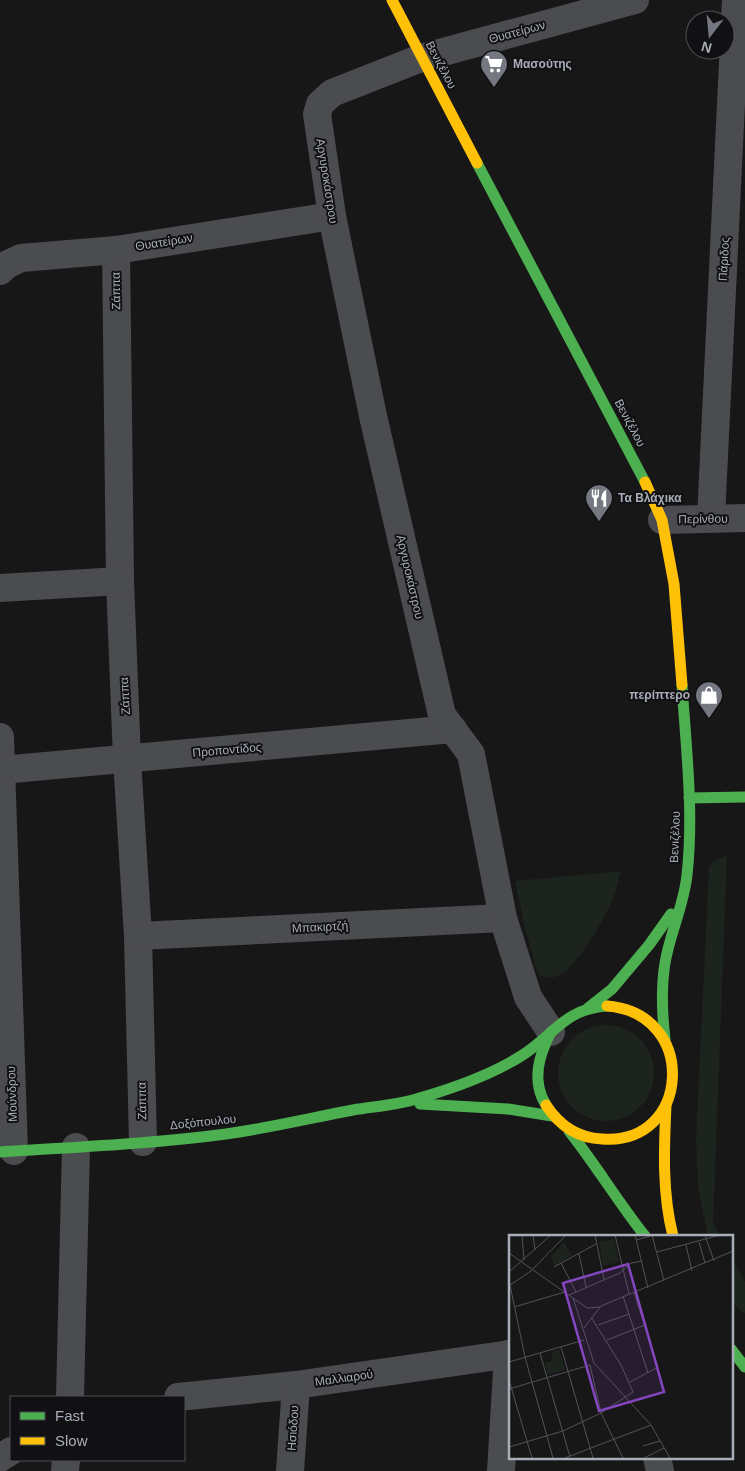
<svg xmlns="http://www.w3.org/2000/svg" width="745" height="1471" font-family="Helvetica,sans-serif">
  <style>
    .green { fill: #1d241e }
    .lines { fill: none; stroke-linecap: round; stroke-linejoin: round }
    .street { stroke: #4b4c50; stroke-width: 28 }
    .fast { stroke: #4caf50; stroke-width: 11 }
    .slow { stroke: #ffc107; stroke-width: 11 }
    .labels { text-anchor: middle; stroke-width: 4; stroke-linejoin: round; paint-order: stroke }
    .street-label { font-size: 12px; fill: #a8adb8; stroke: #111113 }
    .poi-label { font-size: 12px; font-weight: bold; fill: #a8adb8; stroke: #111113; text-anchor: start }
    .inset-road { fill: none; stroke: #515357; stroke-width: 1 }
    .view { fill: #8446be; fill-opacity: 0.15; stroke: #8446be; stroke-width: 2.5 }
    .inset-edge { fill: none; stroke: #a8adb8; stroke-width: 2.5 }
  </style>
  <rect width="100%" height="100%" fill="#171717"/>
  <g class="green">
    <path d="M727,855L713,1223L720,1236H708L698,1187L696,1140L709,868C714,859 718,859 727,855Z"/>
    <path d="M621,871C618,881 616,891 612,901C604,919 576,970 557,976C550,979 545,977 538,975L525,928L515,881Z"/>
    <circle cx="606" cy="1073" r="48"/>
    <path d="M731,1257L745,1282V1313C725,1303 731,1276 731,1257Z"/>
  </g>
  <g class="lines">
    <g class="street">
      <path d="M116,250L120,581L127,759L138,936L143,1142"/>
      <path d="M0,271L8,264L21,258L116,250L332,216"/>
      <path d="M711,518L736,0"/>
      <path d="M662,520L745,518"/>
      <path d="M0,588L120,581"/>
      <path d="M0,737L14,1151"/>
      <path d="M1,770L453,729"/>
      <path d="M138,936L503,918"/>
      <path d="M551,1032L528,997L503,918L471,754L442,715L373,416L332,216L317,114L320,104L332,93L421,58L635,0"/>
      <path d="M70,1397L76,1147"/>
      <path d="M178,1397L296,1385L510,1354"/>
      <path d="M657,1457L660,1471"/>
      <path d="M0,1458L11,1451"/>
      <path d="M65,1471L66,1460"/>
      <path d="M290,1471L296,1385"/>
      <path d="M501,1471L508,1354"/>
    </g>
    <g class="fast">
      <path d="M477,163L645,482"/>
      <path d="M689,798L745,797"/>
      <path d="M588,1008L612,989L649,945L671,914"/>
      <path d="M665,1039C662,1014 661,988 665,963C670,933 684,905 687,875C694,812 686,748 682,685"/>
      <path d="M420,1104L508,1109L552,1116"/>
      <path d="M546,1105C531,1081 539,1055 551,1032"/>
      <path d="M569,1131C596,1165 618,1202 645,1236"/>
      <path d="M0,1152C75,1147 151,1144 226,1134C269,1128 311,1118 353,1110C377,1106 400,1105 423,1097C457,1087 491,1075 521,1056C554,1036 563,1009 607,1006"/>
      <path d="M731,1349L745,1367"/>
    </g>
    <g class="slow">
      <path d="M392,0L477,163"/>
      <path d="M645,482L662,520L674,584L682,685"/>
      <path d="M546,1105C559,1125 578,1138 602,1139C691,1146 699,1013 607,1006"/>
      <path d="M666,1105C664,1149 662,1193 673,1236"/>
    </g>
  </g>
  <defs>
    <g id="supermarket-pin" transform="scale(1.4375)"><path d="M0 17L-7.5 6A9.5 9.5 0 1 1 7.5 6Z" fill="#757880" stroke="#111113"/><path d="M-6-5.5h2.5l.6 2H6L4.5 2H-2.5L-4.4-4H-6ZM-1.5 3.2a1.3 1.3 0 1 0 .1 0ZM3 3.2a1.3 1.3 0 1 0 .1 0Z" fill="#fff"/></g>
    <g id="restaurant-pin" transform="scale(1.4375)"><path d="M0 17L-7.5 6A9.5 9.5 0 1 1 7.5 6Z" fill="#757880" stroke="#111113"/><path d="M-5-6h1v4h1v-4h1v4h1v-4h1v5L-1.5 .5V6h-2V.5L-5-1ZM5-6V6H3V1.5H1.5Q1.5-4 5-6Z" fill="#fff"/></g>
    <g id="shop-pin" transform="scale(1.4375)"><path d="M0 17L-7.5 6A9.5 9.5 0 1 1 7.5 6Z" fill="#757880" stroke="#111113"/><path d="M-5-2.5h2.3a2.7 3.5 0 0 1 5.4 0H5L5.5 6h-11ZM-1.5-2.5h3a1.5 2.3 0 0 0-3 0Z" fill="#fff"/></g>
  </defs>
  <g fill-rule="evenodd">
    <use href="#supermarket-pin" x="494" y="64"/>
    <use href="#restaurant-pin" x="599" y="498"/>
    <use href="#shop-pin" x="709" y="695"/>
  </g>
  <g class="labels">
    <g class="street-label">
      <text transform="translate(517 32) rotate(-15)" y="4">Θυατείρων</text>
      <text transform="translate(441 65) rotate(62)" y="4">Βενιζέλου</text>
      <text transform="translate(327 181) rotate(81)" y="4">Αργυροκάστρου</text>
      <text transform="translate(164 242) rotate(-9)" y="4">Θυατείρων</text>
      <text transform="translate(724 259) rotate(-87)" y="4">Πάριδος</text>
      <text transform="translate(116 291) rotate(-91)" y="4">Ζάππα</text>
      <text transform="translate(630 423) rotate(62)" y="4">Βενιζέλου</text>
      <text transform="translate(703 519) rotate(-1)" y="4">Περίνθου</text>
      <text transform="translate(410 577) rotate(77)" y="4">Αργυροκάστρου</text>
      <text transform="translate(125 696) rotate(-93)" y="4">Ζάππα</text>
      <text transform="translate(227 750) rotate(-5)" y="4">Προποντίδος</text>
      <text transform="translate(675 837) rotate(-88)" y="4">Βενιζέλου</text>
      <text transform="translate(320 927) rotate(-3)" y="4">Μπακιρτζή</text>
      <text transform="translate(12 1094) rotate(-92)" y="4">Μούνδρου</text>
      <text transform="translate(142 1101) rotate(-91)" y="4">Ζάππα</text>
      <text transform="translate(203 1122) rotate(-6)" y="4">Δοξόπουλου</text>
      <text transform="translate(344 1378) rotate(-8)" y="4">Μαλλιαρού</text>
      <text transform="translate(293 1428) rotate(-86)" y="4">Ησιόδου</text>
    </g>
    <g class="poi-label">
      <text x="513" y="68">Μασούτης</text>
      <text x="618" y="502">Τα Βλάχικα</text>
      <text x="690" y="699" text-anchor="end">περίπτερο</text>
    </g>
  </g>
  <g transform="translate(509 1235)">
    <rect width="224" height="224" fill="#171717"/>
    <path d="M105,4L110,27L94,31L90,7ZM55,7L63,21L45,31L42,21ZM50,114L56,135L39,140L36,128L44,126L42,117Z" fill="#1d241e"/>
    <path class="inset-road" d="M13,0L15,25M24,0L26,15M86,0L95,44M106,0L120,59M126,0L139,53M143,0L155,46M196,0L205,26M127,5L145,0M190,7L196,28M177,10L183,36M148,17L211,0M0,18L78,73L91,72M70,19L77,52M52,28L67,57M45,32L87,9M0,37L42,0M60,60L111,38L122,28L133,26M114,61L139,138M64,63L85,128L142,190L161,223M5,72L56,57M89,90L120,79M75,93L92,71L224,16M98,105L136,90M52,112L84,223M31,118L61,222M0,127L75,105M81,130L92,178L114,223M0,145L23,223M121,147L149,132L125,57M0,154L81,130M134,211L151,206M0,212L54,196L92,178L124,157L112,130L82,82M44,223L16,122L1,50L22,36L57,0M56,223L142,190M135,223L155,213"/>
    <path class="view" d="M119,29L155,157L90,176L54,48Z"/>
    <rect width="224" height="224" class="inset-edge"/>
  </g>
  <rect x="10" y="1396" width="175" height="65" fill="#111113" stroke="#4d4f55"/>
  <rect x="20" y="1412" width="25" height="8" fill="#4caf50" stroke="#4d4f55"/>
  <text x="55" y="1421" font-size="15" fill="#a8adb8">Fast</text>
  <rect x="20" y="1437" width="25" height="8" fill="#ffc107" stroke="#4d4f55"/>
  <text x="55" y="1446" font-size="15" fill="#a8adb8">Slow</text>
  <g transform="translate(710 35) rotate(196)"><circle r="24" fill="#111113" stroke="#4d4f55"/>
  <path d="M0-4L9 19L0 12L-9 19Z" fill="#757880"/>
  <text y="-8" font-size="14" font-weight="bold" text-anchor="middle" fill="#a8adb8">N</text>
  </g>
</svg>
